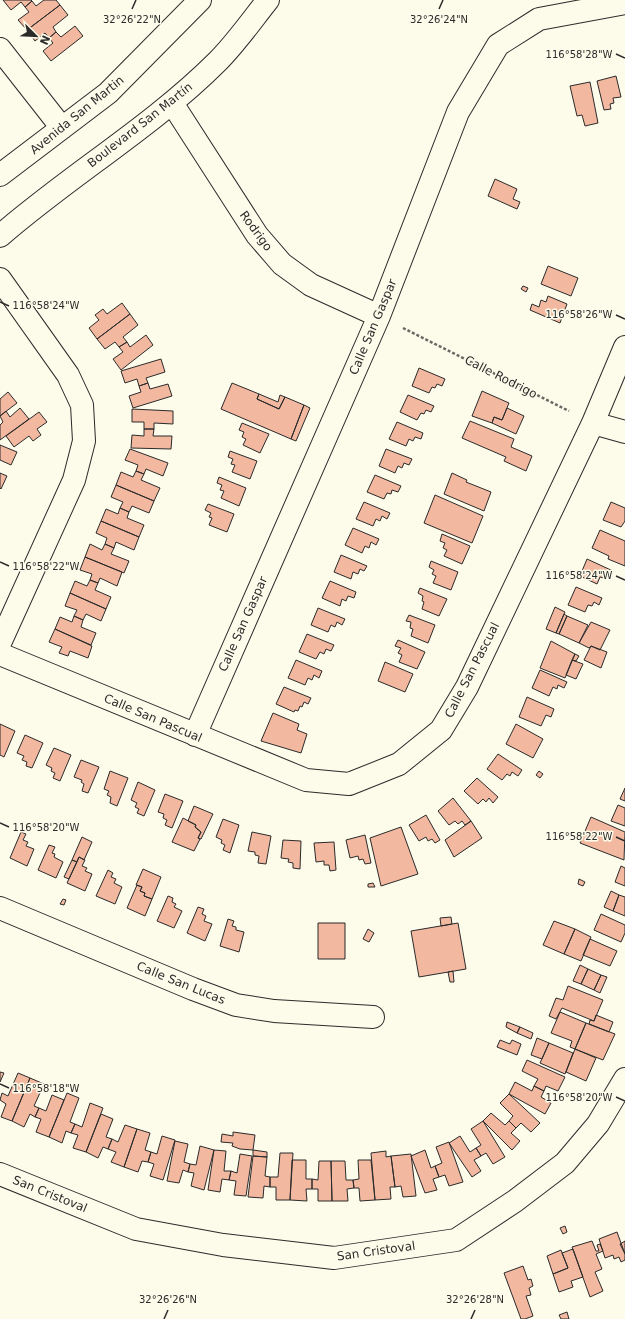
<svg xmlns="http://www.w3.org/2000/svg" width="625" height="1319" font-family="'DejaVu Sans',sans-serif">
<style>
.building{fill:#f2b8a0;stroke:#2b2b2b}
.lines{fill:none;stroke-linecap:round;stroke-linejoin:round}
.minor-casing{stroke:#2b2b2b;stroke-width:24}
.path{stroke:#6a6964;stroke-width:2.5;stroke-dasharray:3 2;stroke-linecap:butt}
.minor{stroke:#fdfbea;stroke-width:22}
.ticks{fill:none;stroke:#2b2b2b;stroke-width:1.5}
.labels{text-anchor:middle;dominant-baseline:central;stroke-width:3;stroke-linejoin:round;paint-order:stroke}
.street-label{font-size:12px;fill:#2b2b2b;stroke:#fdfbea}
.ticks-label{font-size:10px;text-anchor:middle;fill:#2b2b2b;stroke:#fdfbea;stroke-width:3;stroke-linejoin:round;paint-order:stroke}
</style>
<rect width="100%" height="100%" fill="#fdfbea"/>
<!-- building -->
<path class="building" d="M3 0H31L32 1 25 7 21 2 11 10Z
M44 0H56L60 5 27 30 18 20 29 12 25 7 32 1 36 6Z
M60 5 68 15 53 27 56 32 49 38 45 33 35 41 27 30Z
M75 26 83 36 51 61 43 51 53 43 49 38 56 32 61 37Z
M616 76 621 97 613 98 614 103 610 104 611 109 604 110 597 81Z
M590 82 598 123 585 126 582 115 577 116 570 86Z
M495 179 517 189 513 199 520 202 517 209 488 196Z
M548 266 578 278 571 296 541 284Z
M523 286 528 288 526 292 521 289Z
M548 296 567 304 560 323 530 310 532 304 539 307 541 300 546 302Z
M122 303 130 314 97 339 89 328 99 320 95 315 103 309 107 314Z
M130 314 138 325 123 337 127 342 119 347 115 342 105 349 97 339Z
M146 335 153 345 121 370 113 359 123 352 119 347 127 342 130 347Z
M161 359 165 372 146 378 148 383 139 386 137 379 125 383 121 371Z
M419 368 445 379 442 386 437 384 435 388 432 387 429 393 412 386Z
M148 383 150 389 168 384 172 396 133 408 129 396 141 392 139 386Z
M232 383 259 394 257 399 279 409 285 397 304 405 291 439 221 409Z
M482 391 509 403 502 420 494 417 492 423 472 416Z
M8 392 17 403 0 416V399Z
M259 394 278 402 280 395 285 397 279 409 257 399Z
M408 395 434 406 431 412 426 410 424 414 421 413 417 420 400 412Z
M304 405 310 408 296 441 291 439Z
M20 408 29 419 0 440V425L3 422 0 416 6 411 10 417Z
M507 408 524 416 516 434 492 423 494 417 502 420Z
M132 409 173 411V424L154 423V429H144V422H132Z
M39 412 47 422 37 429 41 435 33 441 29 436 14 447 6 436Z
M470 421 514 439 511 447 532 456 526 471 504 461 506 457 462 438Z
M397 422 423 433 421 439 415 437 413 441 409 439 406 446 389 439Z
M242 423 269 434 260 453 243 445 246 439 242 437 244 432 239 430Z
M144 429H154L153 436H172L171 449 131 448 132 435 144 436Z
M0 445 17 452 11 465 0 460Z
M130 449 168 463 163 476 146 469 144 474 136 471 138 465 125 460Z
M386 449 412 459 409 465 404 463 402 468 398 466 395 473 379 466Z
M230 451 257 461 250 479 232 472 235 465 231 464 233 459 228 457Z
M136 471 144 474 141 480 160 488 154 501 116 485 121 472 133 477Z
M0 473 7 476 1 489 0 488Z
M452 473 467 480 466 482 491 492 484 511 444 494Z
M375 475 401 486 398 492 392 490 391 494 387 493 384 499 367 492Z
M219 477 246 488 239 506 221 498 224 491 220 490 222 485 217 483Z
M116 485 154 501 149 513 132 506 129 512 120 508 123 502 111 497Z
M435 495 483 516 472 543 424 523Z
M364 502 390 513 387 519 382 516 380 521 376 519 373 526 356 519Z
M611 502 625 508V521L621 527 603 520Z
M208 504 234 514 227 532 209 525 212 518 209 517 211 513 205 510Z
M120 508 129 512 127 518 144 525 139 537 101 521 106 509 118 514Z
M101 521 139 537 134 550 116 542 114 548 105 544 107 538 96 533Z
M353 528 379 539 376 545 371 542 369 548 365 546 362 553 345 545Z
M600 530 625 541V566L608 559 609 556 592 548Z
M442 534 470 546 462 564 444 556 447 550 443 548 445 543 440 541Z
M90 544 102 550 105 544 114 548 111 554 129 561 124 573 85 557Z
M341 555 367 566 364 571 360 569 358 574 353 572 351 579 334 572Z
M85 557 122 572 117 586 100 578 98 583 90 580 92 574 80 570Z
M587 559 613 571 611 576 606 574 604 578 600 577 597 584 580 576Z
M431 561 458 572 451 590 433 583 436 576 432 574 434 570 429 567Z
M90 580 98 583 95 590 111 597 106 609 70 593 75 581 87 586Z
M330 581 356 592 354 598 348 596 346 601 342 599 340 606 322 598Z
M576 587 602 598 599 605 594 602 592 606 588 605 585 612 568 605Z
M420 588 447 599 439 616 422 609 424 602 422 601 423 596 418 593Z
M70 593 106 609 101 621 86 614 83 620 74 616 77 610 65 606Z
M555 607 565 612 556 633 546 629Z
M318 608 345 619 342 625 337 622 335 627 331 625 328 632 311 625Z
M564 614 567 616 559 634 556 633Z
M409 615 435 625 428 643 411 636 413 629 410 628 411 622 406 621Z
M74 616 83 620 81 627 96 633 91 645 55 629 60 617 72 622Z
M567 616 588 625 579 643 559 634Z
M591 622 610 630 600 650 591 646 589 648 579 643Z
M55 629 92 646 88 658 70 651 68 656 59 653 62 647 49 642Z
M307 634 334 645 331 651 326 649 324 654 320 652 316 659 299 652Z
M398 640 425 652 417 669 399 662 402 655 398 653 401 648 395 646Z
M551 641 575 654 565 678 540 668Z
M591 646 607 652 601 668 584 660Z
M575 654 579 656 576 661 572 660Z
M296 660 322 671 319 678 314 675 312 680 308 678 305 685 288 678Z
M572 660 583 664 576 679 566 675Z
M385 662 413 674 405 692 378 681Z
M540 670 567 682 564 688 558 685 557 689 553 687 549 696 532 688Z
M284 687 311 698 308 704 304 702 302 707 300 706 298 711 295 710 294 712 276 704Z
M527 697 554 709 551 717 546 715 541 726 519 717Z
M273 713 299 724 297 730 307 734 301 753 261 741Z
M0 724 15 731 4 757 0 755Z
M516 724 543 739 533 758 506 744Z
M25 735 43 743 32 768 26 766 27 762 22 760 24 756 17 753Z
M54 748 71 755 60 781 53 778 55 773 51 771 52 768 46 765Z
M498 754 522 770 518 776 512 772 510 776 507 774 502 780 487 769Z
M81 760 99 767 88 793 82 791 84 784 81 782 82 780 74 777Z
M110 771 128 778 117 806 110 803 111 797 107 795 109 791 104 789Z
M539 771 543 774 540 778 536 775Z
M477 778 498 797 493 803 489 798 486 802 483 799 478 804 464 791Z
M138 782 155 790 144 816 137 813 139 809 135 807 137 803 131 800Z
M625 788V801L620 799Z
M165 794 183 801 172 828 165 825 167 820 163 818 164 814 158 812Z
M453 798 471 821 465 825 462 821 458 824 455 821 449 825 438 811Z
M618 805 625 808V826L611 821Z
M194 806 213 814 201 839 198 838 201 832 195 827 196 825 188 821Z
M426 815 440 840 435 843 432 839 428 841 426 837 419 841 409 825Z
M591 817 625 832 624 860 580 843Z
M183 818 196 825 195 827 201 832 198 838 200 839 194 851 172 842Z
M223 819 239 825 230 853 223 850 225 845 221 843 222 840 216 837Z
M471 821 482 838 454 857 445 840Z
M401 827 418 874 381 886 370 838Z
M21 832 26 834 23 840 28 842 26 846 34 849 27 866 10 858Z
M252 832 271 836 266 864 258 863 259 856 255 855V852L248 851Z
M365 835 371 863 365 864 363 859 359 860 358 856 350 858 346 840Z
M82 837 92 842 84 860 79 857 77 862 72 860Z
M283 840 301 841 300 869 293 868V863L288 862 289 859 281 858Z
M334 842 336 870 330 871 329 865H324V861L316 862 314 843Z
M49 845 55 847 52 853 55 854 54 857 63 862 56 878 38 870Z
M79 857 85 860 82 866 87 868 85 871 92 874 85 891 67 883Z
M72 860 77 862 69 879 64 877Z
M621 866 625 868V886L615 882Z
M143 869 161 877 152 899 144 896 145 893 140 891 142 887 136 885Z
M108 870 113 873 111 877 116 879 114 883 122 887 115 904 96 896Z
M579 879 585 882 583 886 578 884Z
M373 883 375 887H368V884Z
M137 885 142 887 140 891 145 893 144 896 152 899 145 916 127 908Z
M611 891 619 895 613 911 604 907Z
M619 895 625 897V916L613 911Z
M168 896 173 898 172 902 176 904 174 907 182 911 174 928 157 921Z
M63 899 66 900 64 905 60 904Z
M198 907 204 909 202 914 206 916 204 921 212 924 205 941 187 933Z
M601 914 625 925V933L621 942 594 930Z
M451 917 452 924 441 926 440 918Z
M228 919 234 921 232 926 236 927V930L244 932 239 952 220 946Z
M554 921 575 929 564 954 543 945Z
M318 923H345V959H318Z
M458 923 466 969 419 977 411 931Z
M368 929 374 933 369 942 363 939Z
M575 929 591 937 581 961 564 954Z
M590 939 617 951 610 966 583 955Z
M580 965 588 969 581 984 573 981Z
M588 969 601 975 594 990 581 984Z
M453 971 454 982H450L448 972Z
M601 975 607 977 600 993 594 990Z
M568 986 603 1000 594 1021 562 1008 556 1019 549 1016 556 998 563 1000Z
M560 1012 586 1023 575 1049 570 1047 572 1041 551 1033Z
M596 1015 613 1022 609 1032 589 1024 590 1020 594 1021Z
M507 1022 520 1027 517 1033 506 1027Z
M586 1023 615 1034 603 1060 575 1049Z
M520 1027 533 1033 531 1039 517 1033Z
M537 1038 549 1043 542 1059 531 1055Z
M500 1040 510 1044 512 1040 521 1044 517 1055 497 1047Z
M549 1043 573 1053 565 1074 540 1063Z
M575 1049 596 1058 586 1081 566 1072Z
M527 1060 565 1077 558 1091 546 1086 544 1091 534 1086 538 1079 522 1071Z
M0 1072 4 1073 0 1082Z
M18 1073 30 1078 12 1121 1 1117 6 1104 0 1100 2 1093 8 1096Z
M30 1078 44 1084 34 1106 39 1108 35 1117 30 1114 24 1127 12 1121Z
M515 1082 532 1091 534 1086 544 1091 541 1097 551 1103 545 1114 509 1094Z
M67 1093 79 1098 70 1122 75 1124 71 1133 66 1131 62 1143 49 1137Z
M509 1094 540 1123 531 1132 521 1123 516 1128 509 1121 513 1116 500 1103Z
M52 1095 64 1100 49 1137 36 1132 41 1119 35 1117 39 1108 46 1111Z
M90 1103 103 1108 86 1152 73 1148 78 1135 71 1133 75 1124 82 1127Z
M491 1113 505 1125 509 1121 516 1128 511 1133 520 1141 512 1150 483 1121Z
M101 1114 113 1119 106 1137 112 1139 108 1149 103 1147 98 1158 86 1152Z
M483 1121 505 1157 493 1164 486 1153 481 1156 476 1148 481 1145 471 1129Z
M125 1125 137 1129 124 1167 111 1162 116 1152 108 1149 112 1139 118 1142Z
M137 1129 150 1133 145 1150 151 1152 148 1162 142 1161 138 1172 124 1167Z
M233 1132 255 1135 253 1150 240 1149 232 1146 233 1143 221 1142 222 1134 233 1136Z
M162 1136 175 1140 163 1180 150 1176 154 1164 148 1162 151 1152 157 1154Z
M460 1136 470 1152 476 1148 481 1156 474 1160 481 1171 472 1177 449 1143Z
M175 1141 188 1144 184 1162 190 1164 188 1172 183 1170 179 1183 167 1181Z
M449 1142 463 1182 449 1186 445 1175 439 1177 435 1166 442 1163 436 1147Z
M200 1146 214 1150 204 1190 191 1186 194 1173 188 1172 190 1164 196 1165Z
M214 1150 226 1151 224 1171H231L229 1180 222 1179 220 1192 208 1190Z
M253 1150 267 1152V1157L253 1156Z
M425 1150 431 1168 435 1166 439 1177 433 1179 437 1190 425 1193 411 1156Z
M386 1151V1157L391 1156 395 1187H390L391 1199 375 1200 371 1153Z
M280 1153H293L290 1200H276V1187H270V1177H278Z
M240 1154 252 1156 246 1196 234 1195 236 1181 229 1180 231 1171 237 1173Z
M411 1154 416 1196 403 1197 401 1186 395 1187 391 1156Z
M253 1156 267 1157 265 1176 270 1177V1187L264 1186 263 1198 248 1197Z
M292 1160H306V1179H312V1189H306L307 1201 290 1200Z
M358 1160H371L375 1200 360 1201 359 1188H354L353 1180 359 1179Z
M319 1161H331L332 1201H318V1189H312V1179L318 1180Z
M331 1161H345L346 1180H353L354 1188 347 1189 348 1201H332Z
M565 1226 567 1232 563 1234 560 1228Z
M617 1232 625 1254V1260L621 1262 619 1257 614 1259 613 1255 605 1258 599 1239Z
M592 1241 596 1251H599L597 1245 600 1244 603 1251 596 1254 602 1269 595 1272 603 1291 590 1297 572 1247Z
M625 1241V1254L620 1244Z
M573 1249 583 1277 571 1281 573 1287 559 1292 553 1274 568 1268 562 1253Z
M561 1250 568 1268 553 1274 547 1256Z
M523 1266 528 1280 531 1279 533 1286 529 1288 531 1295 526 1296 533 1316 525 1319H521L504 1273Z
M567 1312 569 1319H561L559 1315Z"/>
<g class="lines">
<defs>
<path id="minor" d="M0 49 62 128
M172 103 257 235 282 264 311 285 379 316
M0 175 108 93 200 0
M0 236C70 175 152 127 218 61 236 43 252 20 268 0
M0 279 68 375 82 405 84 441 74 480 0 643
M593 423 625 432
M0 654 306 780 349 784 399 764 441 730 467 687 593 423 625 347
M195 735 379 316 458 112 498 45 539 19 625 3
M0 908 193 989 236 1005 274 1011 373 1017
M0 1174 136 1229 223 1245 334 1258 456 1240 515 1201 565 1163 598 1124 625 1079"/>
</defs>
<!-- minor casing -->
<use href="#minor" class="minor-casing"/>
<!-- path -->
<path class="path" d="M403 328 569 411"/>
<!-- minor -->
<use href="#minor" class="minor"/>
</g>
<!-- ticks -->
<path class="ticks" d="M132 9 136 0M439 9 443 0M616 54 625 58M0 302 9 306M616 315 625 319M0 562 9 566M616 576 625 580M0 823 9 827M616 837 625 841M0 1084 9 1088M616 1097 625 1101M164 1319 168 1310M471 1319 475 1310"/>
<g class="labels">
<!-- street labels -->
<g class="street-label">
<text transform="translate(77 115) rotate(-39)">Avenida San Martin</text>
<text transform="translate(140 125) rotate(-38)">Boulevard San Martín</text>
<text transform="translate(256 231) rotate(54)">Rodrigo</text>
<text transform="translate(373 327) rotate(-67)">Calle San Gaspar</text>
<text transform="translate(501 377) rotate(27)">Calle Rodrigo</text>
<text transform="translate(243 624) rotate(-66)">Calle San Gaspar</text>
<text transform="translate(472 670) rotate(-63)">Calle San Pascual</text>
<text transform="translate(153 718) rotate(23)">Calle San Pascual</text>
<text transform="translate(181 983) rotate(22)">Calle San Lucas</text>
<text transform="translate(50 1194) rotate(22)">San Cristoval</text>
<text transform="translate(376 1251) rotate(-8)">San Cristoval</text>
</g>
</g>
<g class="ticks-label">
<text x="132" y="23">32°26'22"N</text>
<text x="439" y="23">32°26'24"N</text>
<text x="579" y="58">116°58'28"W</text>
<text x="46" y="309">116°58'24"W</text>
<text x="579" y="318">116°58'26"W</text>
<text x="46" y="570">116°58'22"W</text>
<text x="579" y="579">116°58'24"W</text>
<text x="46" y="831">116°58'20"W</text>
<text x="579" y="840">116°58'22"W</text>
<text x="46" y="1092">116°58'18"W</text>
<text x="579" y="1101">116°58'20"W</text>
<text x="168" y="1303">32°26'26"N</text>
<text x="475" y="1303">32°26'28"N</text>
</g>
<!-- north arrow -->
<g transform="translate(36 36) rotate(114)" stroke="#fdfbea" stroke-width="3" paint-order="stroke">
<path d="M0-3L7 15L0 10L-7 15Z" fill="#2b2b2b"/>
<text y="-6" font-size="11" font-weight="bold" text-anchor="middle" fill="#2b2b2b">N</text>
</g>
</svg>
